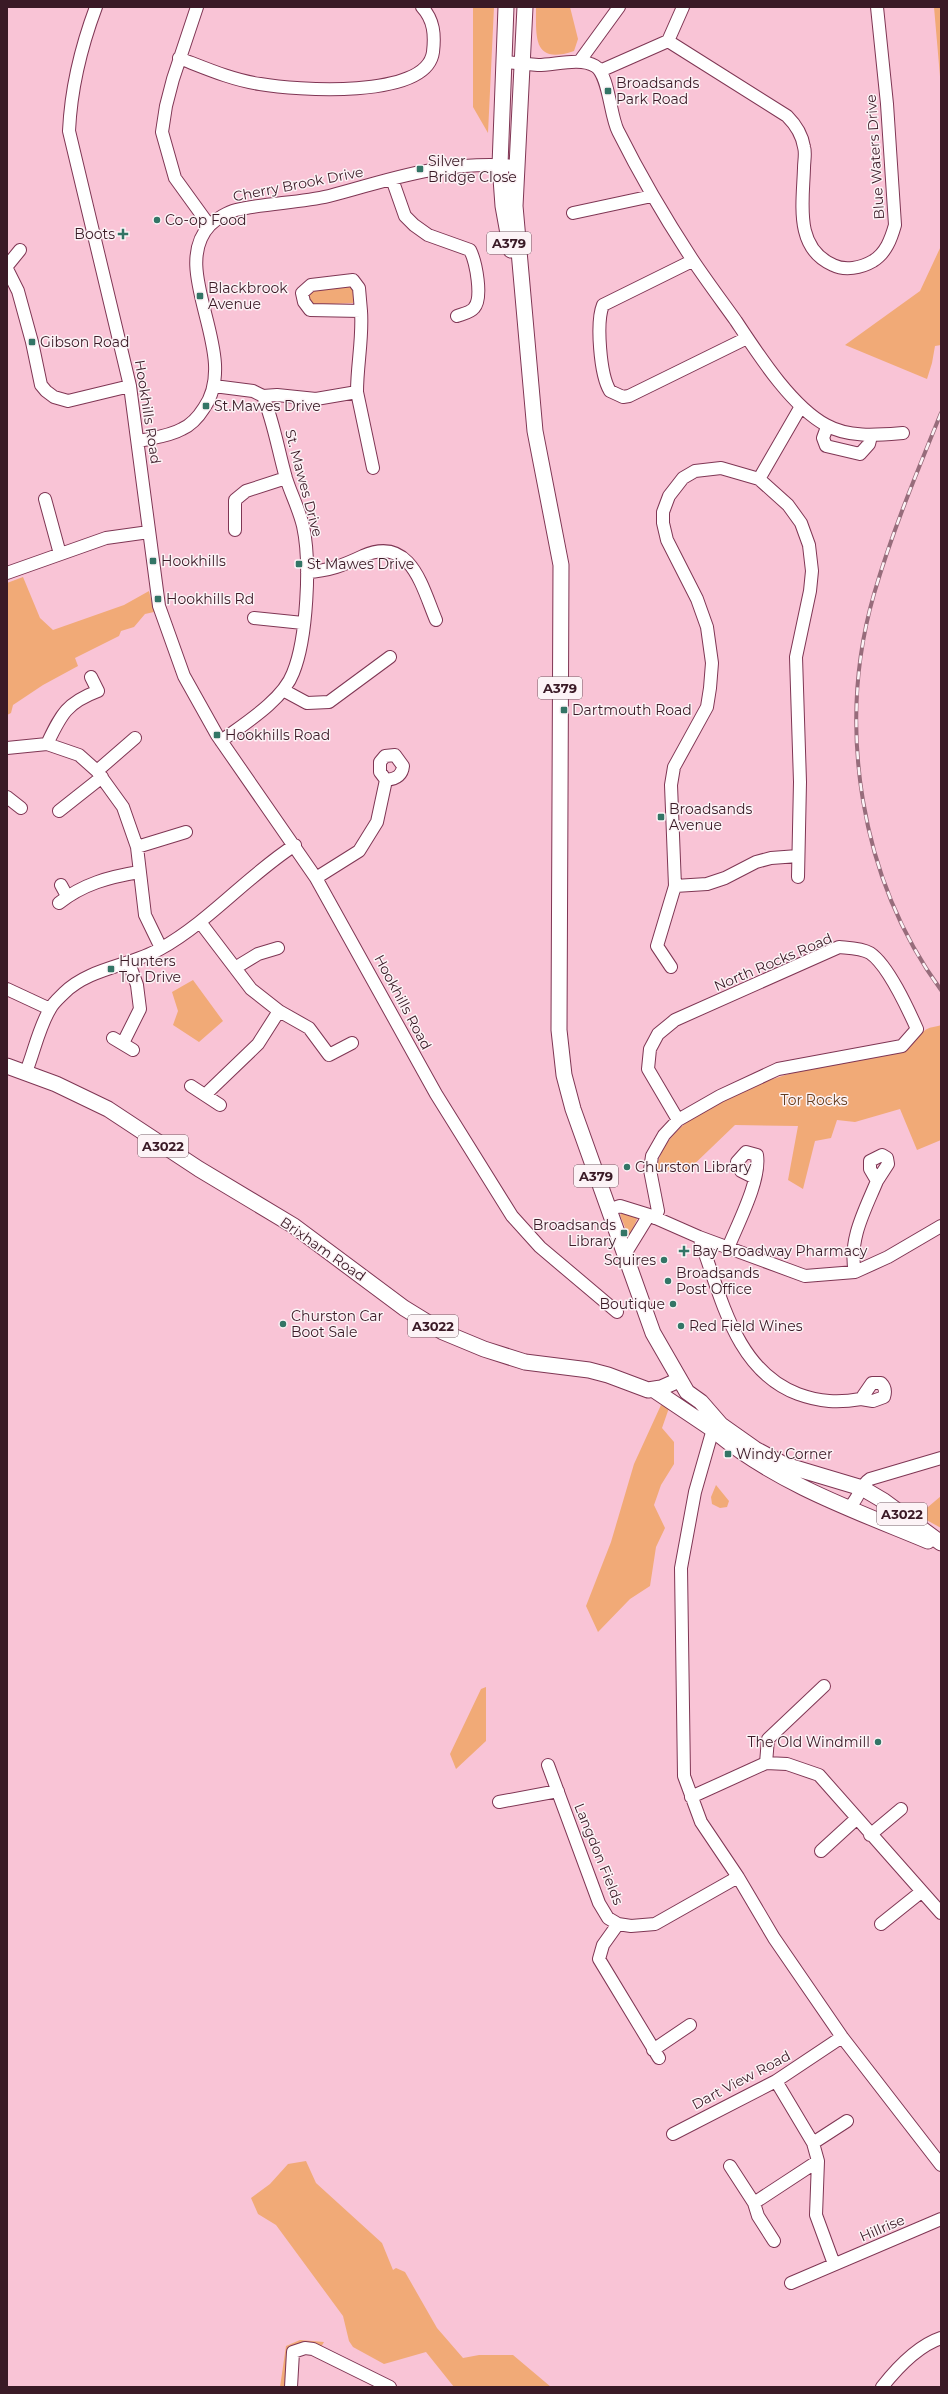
<svg xmlns="http://www.w3.org/2000/svg" width="948" height="2394" font-family="Montserrat,sans-serif">
<style>
.green{fill:#f1aa77}
.lines{fill:none;stroke-linecap:round;stroke-linejoin:round}
.minor-casing{stroke:#7f3654;stroke-width:14}
.major-casing{stroke:#7f3654;stroke-width:17}
.minor{stroke:#fff;stroke-width:12}
.major{stroke:#fff;stroke-width:15}
.rail-casing{stroke:#976c7b;stroke-width:4}
.rail{stroke:#fcf3f6;stroke-width:2.5;stroke-dasharray:8;stroke-linecap:butt}
.poi-dot{fill:#337566;stroke:#fcf3f6;stroke-width:1.5}
.labels{text-anchor:middle;dominant-baseline:central;stroke-width:3;stroke-linejoin:round;paint-order:stroke}
.shield{fill:#fcf3f6;stroke:#745b64;stroke-width:1}
.shield-label{font-size:13px;font-weight:bold;fill:#3a1a26}
.poi-label{font-size:14px;fill:#3a1a26;stroke:#fcf3f6;text-anchor:start}
.street-label{font-size:14px;fill:#3a1a26;stroke:#fcf3f6}
.park-label{font-size:14px;fill:#663e1f;stroke:#fcf3f6}
</style>
<rect width="100%" height="100%" fill="#f9c4d6"/>
<!-- green -->
<path class="green" d="M473 7H494L488 133 473 107Z
M536 7H570L578 39 574 51C533 65 536 38 536 7Z
M934 7H941V88Z
M941 246V345L935 346 932 363 927 379 845 345 920 291Z
M350 285 354 288 356 298 353 303 311 305 308 294 313 290Z
M23 577 40 618 53 630 124 605 149 591 154 612 145 614 134 627 121 631 119 636 75 658 78 666 43 685 13 705 11 713 7 715V583Z
M193 980 223 1021 199 1042 173 1025 178 1011 172 992Z
M941 1025V1140L917 1150 900 1109 855 1122 837 1120 831 1138 815 1141 803 1189 788 1180 798 1126 735 1125 685 1173 657 1170C662 1113 766 1078 813 1068 843 1061 874 1059 903 1052 912 1049 916 1036 924 1031 928 1027 936 1027 941 1025Z
M624 1211 638 1217 629 1237 620 1215Z
M661 1405 669 1408 662 1428 674 1442V1464L661 1485 654 1505 665 1528 656 1547 650 1586 630 1599 598 1632 586 1606 611 1542 634 1464Z
M716 1485 729 1501 727 1507 720 1508 712 1504 711 1497Z
M941 1496V1528L914 1513 928 1507Z
M486 1687V1741L456 1769 450 1754 481 1689Z
M306 2161 316 2183 382 2243 393 2270 396 2268 405 2272 437 2328 463 2358 479 2355H513L551 2387H454L426 2352 384 2364 353 2347 349 2341 343 2316 276 2225 258 2214 251 2198 270 2184 288 2164Z
M300 2340 324 2342 317 2354H300L296 2359V2387H280L286 2346Z"/>
<g class="lines">
<defs>
<path id="minor" d="M96 7C81 47 71 88 69 131L130 386 159 606 184 676 217 735 316 878 436 1094 512 1216 540 1247 617 1312
M197 7 173 79 166 106 162 132 175 178 209 225
M668 41 787 116C796 125 802 134 804 147 806 153 804 161 804 168 803 203 794 248 833 265 845 271 861 268 873 261 886 253 891 239 895 225L887 104 877 7
M179 58C205 68 232 80 260 84 294 90 427 100 433 52 435 35 434 20 422 7
M505 62C516 63 527 64 538 65 555 65 580 57 595 66 609 74 610 116 618 131 640 175 665 218 692 259 706 280 721 300 736 321 758 354 791 406 826 425 849 438 878 435 903 433
M579 62 619 7
M600 71 668 41 683 7
M392 179 405 216 414 225 428 235 470 250C476 262 483 298 474 308 470 313 462 314 457 316
M573 213 652 196
M692 261 603 305C596 322 600 375 610 391L623 397 629 396 747 338
M7 266 20 250
M7 269 18 291 32 342 41 385 46 391 54 397 68 401 130 386
M214 386 253 391 263 396C274 423 278 450 286 478 291 494 299 509 303 526 311 562 307 639 293 673 283 700 244 724 221 741
M357 392 373 468
M263 396 277 395 316 399 357 392C357 365 363 338 361 311L310 310 304 302 302 293 311 285 353 280 359 288 361 311
M827 427 823 438 826 446 860 454 869 444 871 436
M139 441C152 438 170 436 182 429 191 425 199 416 204 408 242 354 167 270 210 225 216 219 228 212 236 210 266 203 299 203 329 196 365 187 401 174 438 169 464 165 489 164 516 166
M759 479 800 408
M45 499 60 554
M235 530V500L246 491 286 478
M307 572C329 571 344 565 363 556 411 535 422 587 436 620
M7 573 106 538 149 532
M254 618 303 623
M91 677 98 691C66 703 61 715 47 744L79 755 97 771 123 807 137 847 145 915 161 948
M283 690 307 703 329 702 390 657
M7 748 47 744
M97 771 135 738
M7 797 21 808
M59 811 102 777
M137 847 186 832
M316 878 359 851 377 822 386 780 380 772V762L385 756 395 755 403 766C402 776 396 779 386 780
M61 885 67 896
M675 886 707 884 725 878 756 862 771 858 798 856
M59 903C83 884 109 877 139 872
M200 922 251 989 279 1011 309 1028 329 1055 352 1043
M671 967 657 946 675 886 671 785 674 767 707 707 710 688 712 663 707 627 697 599 667 540 663 523V512L669 496 683 478 695 471 721 468 759 479 788 505 801 523 809 545 812 571 810 591 796 657 800 782 798 877
M235 968 258 954 278 948
M7 989 50 1009
M113 1038 133 1050
M123 1043 140 1009 137 985 129 963
M26 1072C34 1052 39 1027 50 1009 53 1003 59 998 64 993 89 968 130 966 160 949 210 921 247 876 295 845
M191 1086 220 1105
M206 1094 258 1044 279 1011
M608 1210 620 1206 649 1215
M655 1218 658 1211 650 1170 652 1156 664 1135 678 1120 720 1096 778 1069 902 1046 917 1029C908 1009 888 965 870 953 861 948 849 948 839 947L675 1020 658 1034 650 1049 648 1069 678 1120
M699 1237C721 1294 734 1370 798 1394 820 1402 838 1403 861 1399L872 1383H881C885 1387 886 1391 884 1397L873 1401 861 1399
M728 1248C738 1223 761 1180 757 1155L746 1152 737 1162 741 1171 755 1178
M625 1254 649 1215 699 1237 805 1276 855 1272 888 1257 941 1226
M855 1272C848 1240 865 1210 877 1181L870 1169V1161L882 1155 887 1158 888 1164 877 1181
M721 1425 711 1436 695 1492 681 1568 684 1776 701 1822 738 1877 774 1938 842 2037 941 2165
M848 1508C859 1500 859 1486 870 1479L941 1458
M766 1763 768 1739 824 1686
M548 1765 599 1903 608 1918 618 1924 631 1926 655 1924 738 1877
M691 1797 766 1763 787 1764 819 1775 941 1913
M499 1802 558 1791
M870 1835 901 1809
M821 1851 856 1819
M618 1924 603 1945 599 1959 659 2058
M881 1924 921 1892
M653 2050 690 2025
M776 2081 813 2143 818 2161 816 2215 834 2264
M673 2134 776 2081 842 2037
M813 2143 847 2121
M730 2166 754 2203 758 2216 774 2241
M754 2203 818 2161
M791 2283 941 2219
M291 2387 293 2352 305 2348 313 2349 390 2387
M882 2387C897 2368 917 2346 941 2338"/>
<path id="major" d="M506 7 500 165 503 206 511 250
M525 7 515 206 535 431 561 565 559 1030 564 1075 573 1109 653 1333 687 1392 701 1402 721 1425 755 1449 785 1465 862 1488 884 1501 941 1543
M7 1066 56 1084 108 1109 199 1169 294 1226 404 1308 443 1332 484 1349 525 1362 589 1370 608 1375 648 1390 661 1388 679 1380
M654 1390 712 1429
M718 1434C779 1484 856 1511 928 1541"/>
</defs>
<!-- minor casing -->
<use href="#minor" class="minor-casing"/>
<!-- major casing -->
<use href="#major" class="major-casing"/>
<!-- minor -->
<use href="#minor" class="minor"/>
<!-- major -->
<use href="#major" class="major"/>
<defs>
<path id="rail" d="M941 413C917 472 892 532 874 594 836 726 860 879 941 990"/>
</defs>
<!-- rail casing -->
<use href="#rail" class="rail-casing"/>
<!-- rail -->
<use href="#rail" class="rail"/>
</g>
<!-- markers -->
<g class="poi-dot">
<rect x="604" y="87" width="8" height="8" rx="2"/>
<rect x="416" y="165" width="8" height="8" rx="2"/>
<circle cx="157" cy="220" r="4"/>
<path d="M121 228h4v4h4v4h-4v4h-4v-4h-4v-4h4z"/>
<rect x="196" y="292" width="8" height="8" rx="2"/>
<rect x="28" y="338" width="8" height="8" rx="2"/>
<rect x="202" y="402" width="8" height="8" rx="2"/>
<rect x="149" y="557" width="8" height="8" rx="2"/>
<rect x="295" y="560" width="8" height="8" rx="2"/>
<rect x="154" y="595" width="8" height="8" rx="2"/>
<rect x="560" y="706" width="8" height="8" rx="2"/>
<rect x="213" y="731" width="8" height="8" rx="2"/>
<rect x="657" y="813" width="8" height="8" rx="2"/>
<rect x="107" y="965" width="8" height="8" rx="2"/>
<circle cx="627" cy="1167" r="4"/>
<rect x="620" y="1229" width="8" height="8" rx="2"/>
<path d="M682 1245h4v4h4v4h-4v4h-4v-4h-4v-4h4z"/>
<circle cx="664" cy="1260" r="4"/>
<circle cx="668" cy="1281" r="4"/>
<circle cx="673" cy="1304" r="4"/>
<circle cx="283" cy="1324" r="4"/>
<circle cx="681" cy="1326" r="4"/>
<rect x="724" y="1450" width="8" height="8" rx="2"/>
<circle cx="878" cy="1742" r="4"/>
</g>
<g class="labels">
<!-- shield labels -->
<g class="shield">
<rect x="487" y="232" width="44" height="22" rx="3"/>
<rect x="538" y="677" width="44" height="22" rx="3"/>
<rect x="138" y="1135" width="50" height="22" rx="3"/>
<rect x="574" y="1165" width="44" height="22" rx="3"/>
<rect x="408" y="1315" width="50" height="22" rx="3"/>
<rect x="877" y="1503" width="50" height="22" rx="3"/>
</g>
<g class="shield-label">
<text x="509" y="243">A379</text>
<text x="560" y="688">A379</text>
<text x="163" y="1146">A3022</text>
<text x="596" y="1176">A379</text>
<text x="433" y="1326">A3022</text>
<text x="902" y="1514">A3022</text>
</g>
<!-- poi labels -->
<g class="poi-label">
<text x="616" y="83">Broadsands<tspan x="616" dy="16">Park Road</tspan></text>
<text x="428" y="161">Silver<tspan x="428" dy="16">Bridge Close</tspan></text>
<text x="165" y="220">Co-op Food</text>
<text x="115" y="234" text-anchor="end">Boots</text>
<text x="208" y="288">Blackbrook<tspan x="208" dy="16">Avenue</tspan></text>
<text x="40" y="342">Gibson Road</text>
<text x="214" y="406">St.Mawes Drive</text>
<text x="161" y="561">Hookhills</text>
<text x="307" y="564">St Mawes Drive</text>
<text x="166" y="599">Hookhills Rd</text>
<text x="572" y="710">Dartmouth Road</text>
<text x="225" y="735">Hookhills Road</text>
<text x="669" y="809">Broadsands<tspan x="669" dy="16">Avenue</tspan></text>
<text x="119" y="961">Hunters<tspan x="119" dy="16">Tor Drive</tspan></text>
<text x="635" y="1167">Churston Library</text>
<text x="616" y="1225" text-anchor="end">Broadsands<tspan x="616" dy="16">Library</tspan></text>
<text x="692" y="1251">Bay Broadway Pharmacy</text>
<text x="656" y="1260" text-anchor="end">Squires</text>
<text x="676" y="1273">Broadsands<tspan x="676" dy="16">Post Office</tspan></text>
<text x="665" y="1304" text-anchor="end">Boutique</text>
<text x="291" y="1316">Churston Car<tspan x="291" dy="16">Boot Sale</tspan></text>
<text x="689" y="1326">Red Field Wines</text>
<text x="736" y="1454">Windy Corner</text>
<text x="870" y="1742" text-anchor="end">The Old Windmill</text>
</g>
<!-- street labels -->
<g class="street-label">
<text transform="translate(875 157) rotate(-94)">Blue Waters Drive</text>
<text transform="translate(298 184) rotate(-11)">Cherry Brook Drive</text>
<text transform="translate(148 412) rotate(81)">Hookhills Road</text>
<text transform="translate(304 483) rotate(75)">St. Mawes Drive</text>
<text transform="translate(773 962) rotate(-23)">North Rocks Road</text>
<text transform="translate(403 1002) rotate(62)">Hookhills Road</text>
<text transform="translate(323 1249) rotate(35)">Brixham Road</text>
<text transform="translate(599 1854) rotate(68)">Langdon Fields</text>
<text transform="translate(741 2080) rotate(-28)">Dart View Road</text>
<text transform="translate(882 2228) rotate(-23)">Hillrise</text>
</g>
<!-- park labels -->
<g class="park-label">
<text x="814" y="1100">Tor Rocks</text>
</g>
</g>
<!-- border -->
<rect width="948" height="2394" fill="none" stroke="#3a1a26" stroke-width="16"/>
</svg>
